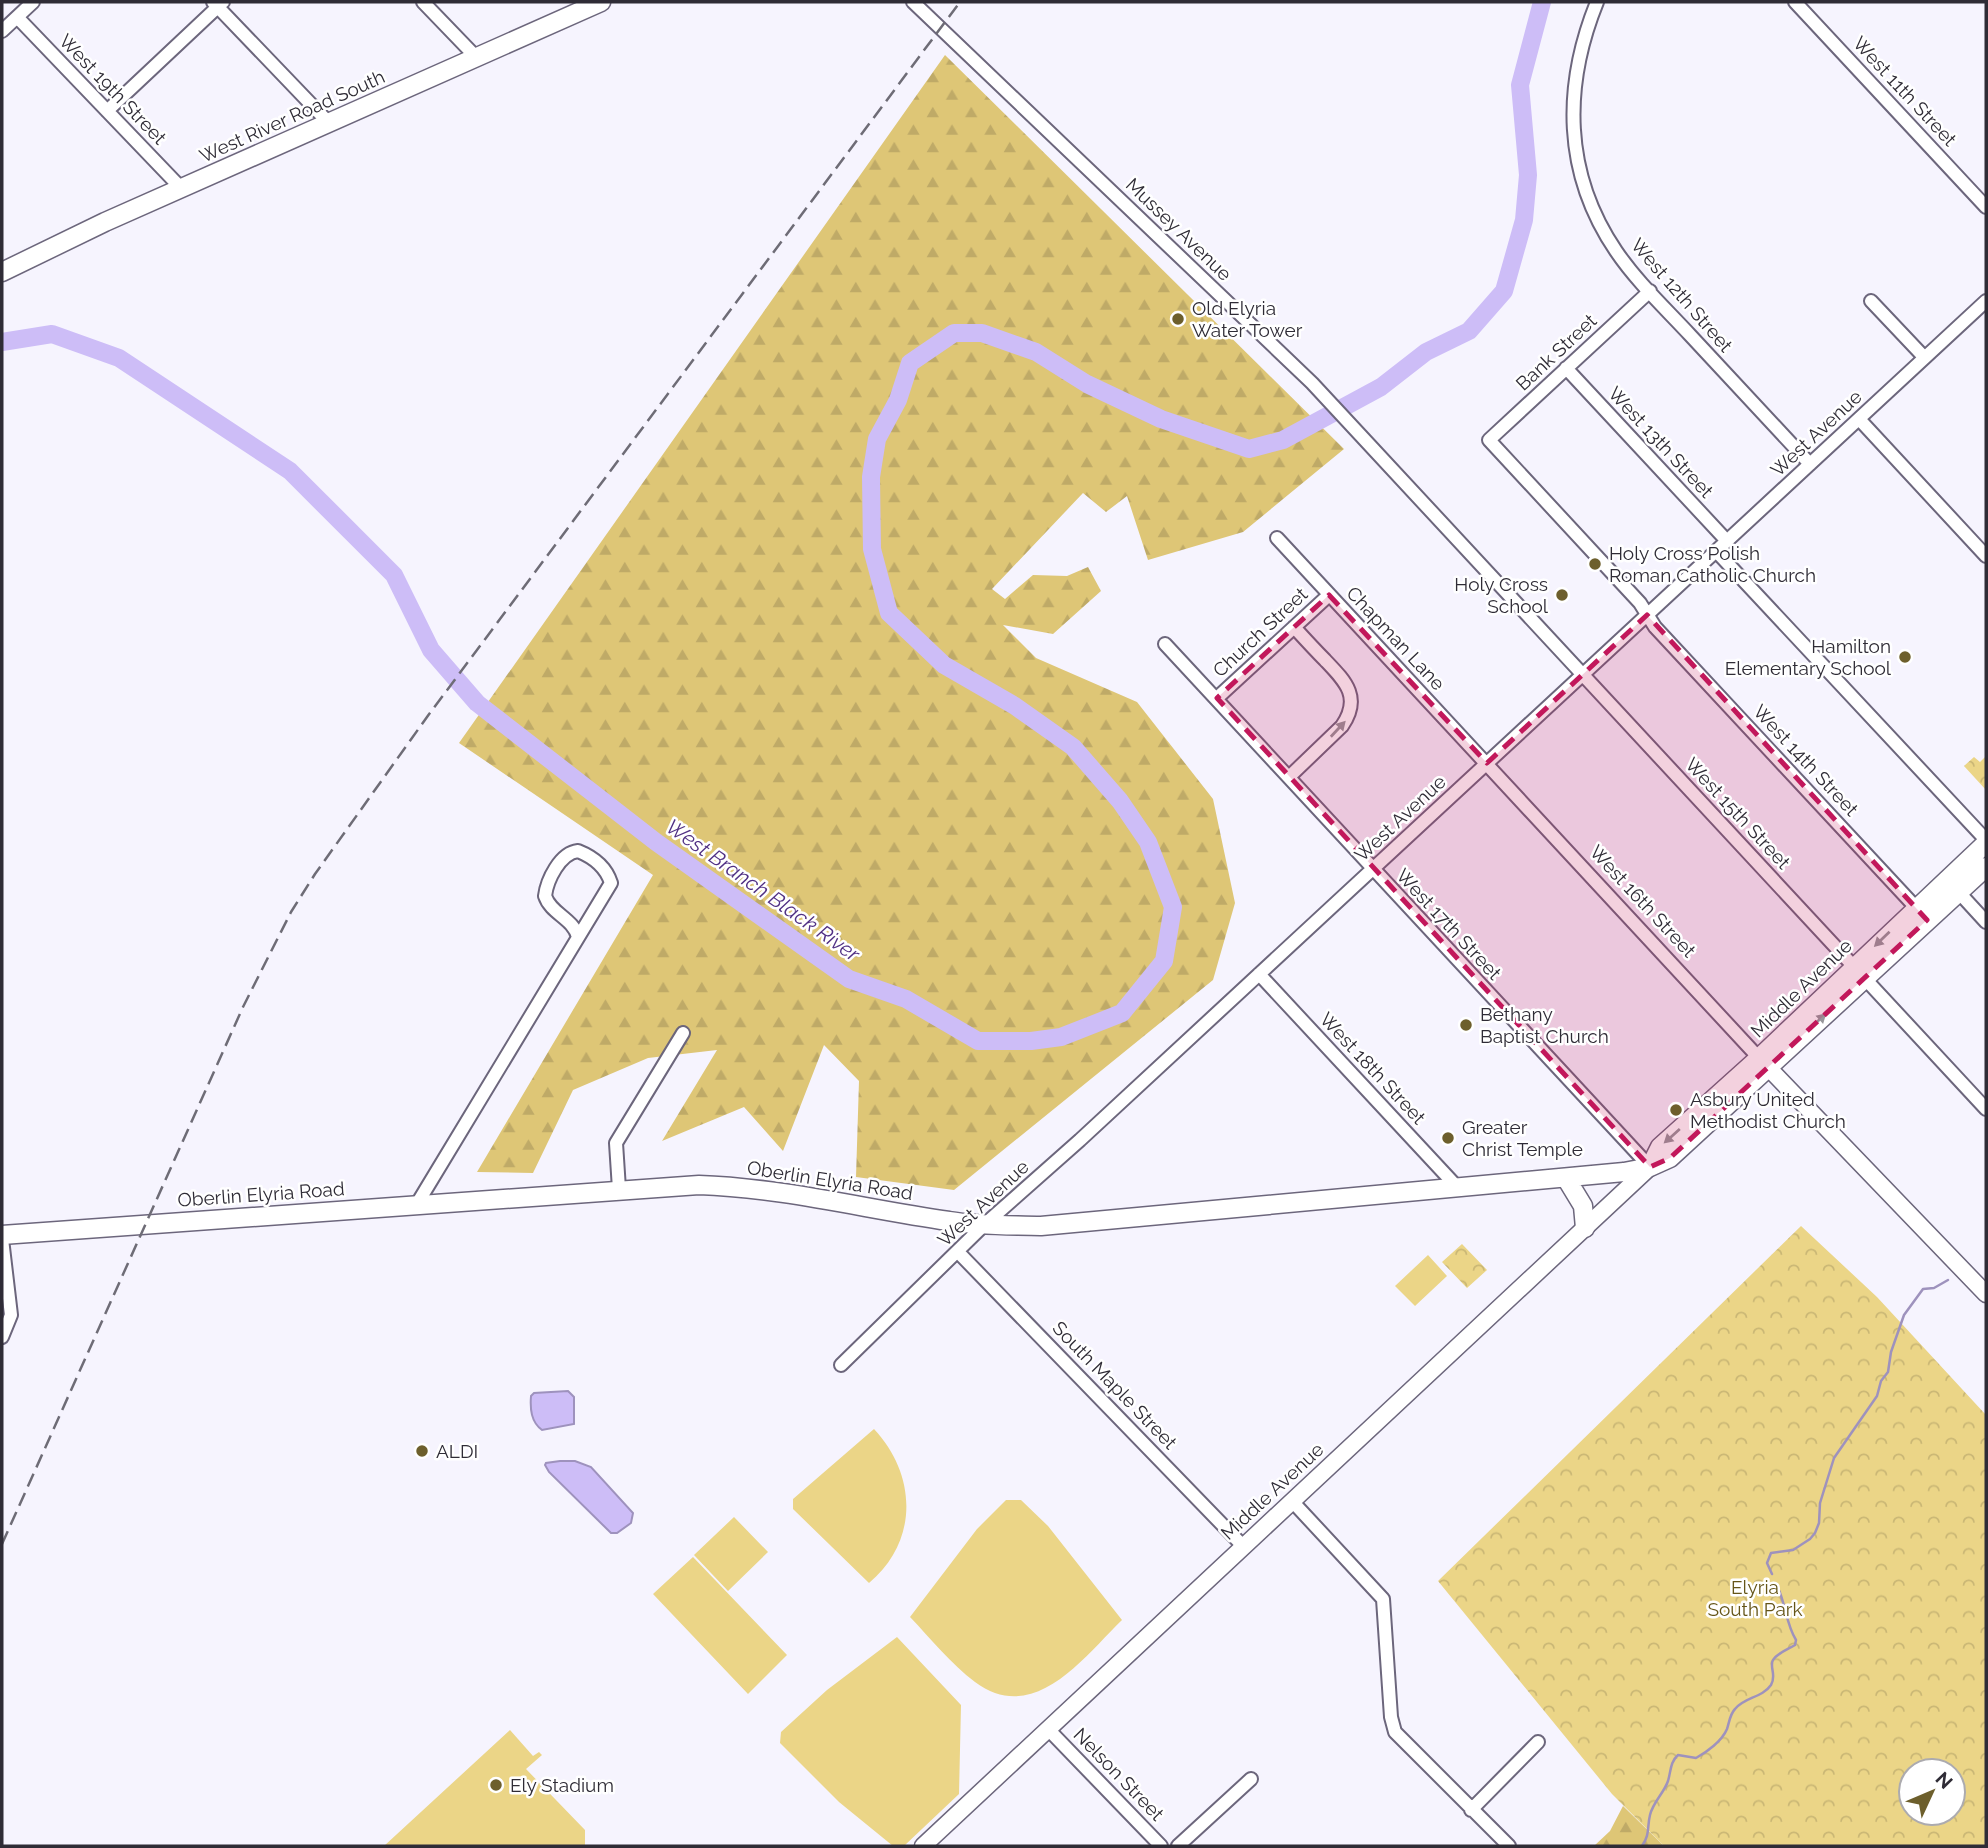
<svg xmlns="http://www.w3.org/2000/svg" width="1988" height="1848" font-family="Raleway,sans-serif">
<style>
.grass{fill:#ebd587}
.forest{fill:url(#forest-firs)}
.park{fill:url(#park-crowns);fill-rule:evenodd}
.water{fill:#cdbdf7;stroke:#9e92bd;stroke-width:2}
.lines{fill:none;stroke-linecap:round;stroke-linejoin:round}
.stream{stroke:#9e92bd;stroke-width:2.5}
.river{stroke:#cdbdf7;stroke-width:18}
.minor-casing{stroke:#6c667c;stroke-width:16}
.tertiary-casing{stroke:#6c667c;stroke-width:19}
.secondary-casing{stroke:#6c667c;stroke-width:21}
.minor{stroke:#fff;stroke-width:12}
.tertiary{stroke:#fff;stroke-width:16}
.secondary{stroke:#fff;stroke-width:18}
.rail{stroke:#6e6c76;stroke-width:2.5;stroke-dasharray:14 7;stroke-linecap:butt}
.oneway{fill:#97969a}
.marked{fill:#c2185b;fill-opacity:0.2;stroke:#c2185b;stroke-width:5;stroke-dasharray:14 9;stroke-linejoin:round}
.poi-dot{fill:#6d5f2c;stroke:#fff;stroke-width:2.5}
.labels{text-anchor:middle;dominant-baseline:central;stroke-width:5;stroke-linejoin:round;paint-order:stroke}
.street-label{font-size:19px;fill:#2f2c36;stroke:#fff}
.poi-label{font-size:19px;fill:#2f2c36;stroke:#fff;text-anchor:start}
.park-label{font-size:19px;fill:#655518;stroke:#fff}
.water-label{font-size:21px;font-style:italic;fill:#513184;stroke:#fff}
</style>
<defs>
<pattern id="forest-firs" width="22" height="20" patternUnits="userSpaceOnUse" patternTransform="scale(1.75)"><rect width="22" height="20" fill="#dec676"/><path d="M5 1l3.5 6h-7zM16 11l3.5 6h-7z" fill="#bfaa67"/></pattern>
<pattern id="park-crowns" width="20" height="18" patternUnits="userSpaceOnUse" patternTransform="scale(1.75)"><rect width="20" height="18" fill="#ebd587"/><path d="M2 6a3 3 0 1 1 6 0M12 15a3 3 0 1 1 6 0" fill="none" stroke="#cab775"/></pattern>
</defs>
<rect width="100%" height="100%" fill="#f6f4fe"/>
<!-- grass -->
<path class="grass" d="M1428 1255 1447 1276 1415 1306 1395 1286Z
M874 1429C917 1475 919 1541 869 1583L793 1509V1499Z
M1006 1500H1021L1048 1526 1122 1620C1083 1658 1034 1726 975 1682 951 1664 931 1639 910 1617L977 1529Z
M734 1517 768 1552 728 1591 694 1555Z
M693 1557 787 1655 748 1694 653 1594Z
M897 1637 961 1705 959 1794 904 1846H893L839 1802 780 1743 781 1732 827 1690Z
M510 1730 533 1756 539 1752 542 1755 526 1769 585 1830V1846H384Z"/>
<!-- forest -->
<path class="forest" d="M945 55 1344 449 1243 532 1148 560 1127 496 1106 512 1083 493 992 589 1005 599 1033 575 1067 576 1088 567 1101 591 1053 634 1003 625 1036 658 1137 702 1213 799 1235 903 1213 980 954 1190 856 1177 859 1081 824 1045 783 1151 744 1107 662 1141 717 1050 648 1058 573 1090 533 1173 477 1172 653 875 459 743Z
M1623 1806 1664 1846H1594L1610 1831Z"/>
<!-- park -->
<path class="park" d="M1986 756V790L1964 766 1974 757 1980 762Z
M1801 1226 1877 1297 1986 1415V1846H1664L1612 1794 1438 1581ZM1911 1771H1953V1813H1911Z
M1462 1244 1487 1270 1467 1288 1442 1262Z"/>
<!-- water -->
<path class="water" d="M568 1391 574 1397V1424L542 1430C531 1422 530 1409 531 1396L534 1393Z
M560 1461H575L591 1467 633 1513 631 1523 617 1533H611L549 1472 545 1465 546 1463Z"/>
<g class="lines">
<!-- stream -->
<path class="stream" d="M1772 1574 1767 1563 1771 1553 1793 1550 1810 1539 1815 1533 1819 1523 1820 1503 1834 1458 1877 1396 1881 1381 1888 1372 1891 1352 1904 1315 1923 1289 1934 1288 1948 1280
M1642 1846C1650 1835 1647 1827 1650 1815 1653 1802 1664 1793 1668 1781 1671 1771 1670 1762 1678 1755L1696 1758C1707 1752 1722 1741 1727 1729 1729 1723 1730 1714 1735 1709 1744 1697 1762 1698 1771 1685 1777 1675 1769 1667 1773 1660 1777 1653 1789 1649 1795 1645L1796 1640C1786 1624 1786 1605 1778 1588"/>
<!-- river -->
<path class="river" d="M2 342 52 334 119 358 290 471 394 575 431 650 477 703 656 842 849 979 906 999 978 1041H1031L1061 1037 1122 1013 1164 961 1173 907 1148 842 1120 801 1073 747 1015 706 944 665 889 613 872 549 871 477 877 439 898 400 910 363 954 333H982L1036 352 1087 384 1161 419 1249 449 1283 440 1381 387 1426 352 1469 331 1504 291 1524 220 1528 175 1520 85 1542 2"/>
<defs>
<path id="minor" d="M213 2 329 123
M423 2 476 57
M913 2 1312 383 1986 1109
M1597 2C1563 86 1563 173 1616 251 1637 282 1665 308 1690 335 1730 378 1770 421 1810 464
M1795 2 1986 207
M17 17 181 188
M2 31 33 2
M107 111 223 2
M1650 291 1489 440 1640 603 1655 627 1921 913
M1871 301 1924 357
M1566 368 1727 541
M1859 419 1986 556
M1277 538 1759 1058
M1716 551 1986 840
M1165 644 1650 1167
M1217 698 1329 595
M1289 777 1342 726C1362 697 1345 681 1325 660 1314 649 1304 638 1294 627
M1953 886 1986 922
M1259 974 1458 1188
M619 1189 616 1143 683 1033
M417 1204 611 883C606 867 593 857 578 851 560 853 547 880 545 896 551 914 573 918 578 937
M2 1239 11 1315 2 1337
M958 1252 1243 1546
M841 1365 984 1225 1080 1140 1986 301
M1292 1501 1383 1599 1391 1717 1395 1732 1509 1846
M1048 1729 1161 1846
M1471 1810 1538 1742
M1178 1846 1251 1779"/>
<path id="tertiary" d="M1760 1059 1986 1294
M923 1846 1650 1167"/>
<path id="secondary" d="M2 272 105 222 601 2
M1650 1167 1660 1147 1759 1058 1986 843
M1566 1178 1583 1206 1585 1228
M2 1235 699 1185C784 1188 865 1209 949 1221 979 1226 1010 1225 1041 1226L1624 1172 1650 1167 1670 1158 1986 867"/>
</defs>
<!-- minor casing -->
<use href="#minor" class="minor-casing"/>
<!-- tertiary casing -->
<use href="#tertiary" class="tertiary-casing"/>
<!-- secondary casing -->
<use href="#secondary" class="secondary-casing"/>
<!-- minor -->
<use href="#minor" class="minor"/>
<!-- tertiary -->
<use href="#tertiary" class="tertiary"/>
<!-- secondary -->
<use href="#secondary" class="secondary"/>
<!-- rail -->
<path class="rail" d="M2 1544 243 1007 291 912 315 874 427 717 960 2"/>
</g>
<!-- one-way arrows -->
<defs><path id="oneway-solid" d="M-6-.8H1V-3.2L6.5 0L1 3.2V.8H-6Z" transform="scale(1.75)"/></defs>
<g class="oneway">
<use href="#oneway-solid" transform="translate(1338 729) rotate(-47)"/>
<use href="#oneway-solid" transform="translate(1882 939) rotate(136)"/>
<use href="#oneway-solid" transform="translate(1818 1021) rotate(-43)"/>
<use href="#oneway-solid" transform="translate(1672 1136) rotate(138)"/>
</g>
<!-- marked area -->
<path class="marked" d="M1329 595 1487 763 1647 615 1927 920 1670 1158 1650 1167 1217 698Z"/>
<!-- markers -->
<g class="poi-dot">
<circle cx="1178" cy="319" r="7"/>
<circle cx="1595" cy="564" r="7"/>
<circle cx="1562" cy="595" r="7"/>
<circle cx="1905" cy="657" r="7"/>
<circle cx="1466" cy="1025" r="7"/>
<circle cx="1676" cy="1110" r="7"/>
<circle cx="1448" cy="1138" r="7"/>
<circle cx="422" cy="1451" r="7"/>
<circle cx="496" cy="1785" r="7"/>
</g>
<g class="labels">
<!-- street labels -->
<g class="street-label">
<text transform="translate(113 89) rotate(46)">West 19th Street</text>
<text transform="translate(1905 91) rotate(47)">West 11th Street</text>
<text transform="translate(292 116) rotate(-24)">West River Road South</text>
<text transform="translate(1179 229) rotate(44)">Mussey Avenue</text>
<text transform="translate(1682 295) rotate(49)">West 12th Street</text>
<text transform="translate(1556 352) rotate(-43)">Bank Street</text>
<text transform="translate(1816 433) rotate(-43)">West Avenue</text>
<text transform="translate(1661 442) rotate(47)">West 13th Street</text>
<text transform="translate(1260 632) rotate(-43)">Church Street</text>
<text transform="translate(1396 638) rotate(47)">Chapman Lane</text>
<text transform="translate(1806 760) rotate(47)">West 14th Street</text>
<text transform="translate(1738 813) rotate(47)">West 15th Street</text>
<text transform="translate(1400 818) rotate(-43)">West Avenue</text>
<text transform="translate(1643 901) rotate(47)">West 16th Street</text>
<text transform="translate(1449 924) rotate(47)">West 17th Street</text>
<text transform="translate(1801 988) rotate(-44)">Middle Avenue</text>
<text transform="translate(1373 1068) rotate(47)">West 18th Street</text>
<text transform="translate(830 1180) rotate(9)">Oberlin Elyria Road</text>
<text transform="translate(261 1194) rotate(-4)">Oberlin Elyria Road</text>
<text transform="translate(983 1203) rotate(-43)">West Avenue</text>
<text transform="translate(1115 1385) rotate(46)">South Maple Street</text>
<text transform="translate(1272 1491) rotate(-43)">Middle Avenue</text>
<text transform="translate(1119 1774) rotate(46)">Nelson Street</text>
</g>
<!-- poi labels -->
<g class="poi-label">
<text x="1192" y="308">Old Elyria<tspan x="1192" dy="22">Water Tower</tspan></text>
<text x="1609" y="553">Holy Cross Polish<tspan x="1609" dy="22">Roman Catholic Church</tspan></text>
<text x="1548" y="584" text-anchor="end">Holy Cross<tspan x="1548" dy="22">School</tspan></text>
<text x="1891" y="646" text-anchor="end">Hamilton<tspan x="1891" dy="22">Elementary School</tspan></text>
<text x="1480" y="1014">Bethany<tspan x="1480" dy="22">Baptist Church</tspan></text>
<text x="1690" y="1099">Asbury United<tspan x="1690" dy="22">Methodist Church</tspan></text>
<text x="1462" y="1127">Greater<tspan x="1462" dy="22">Christ Temple</tspan></text>
<text x="436" y="1451">ALDI</text>
<text x="510" y="1785">Ely Stadium</text>
</g>
<!-- park labels -->
<g class="park-label">
<text x="1755" y="1587">Elyria<tspan x="1755" dy="22">South Park</tspan></text>
</g>
<!-- water labels -->
<g class="water-label">
<text transform="translate(763 890) rotate(35)">West Branch Black River</text>
</g>
</g>
<!-- border -->
<rect width="1988" height="1848" fill="none" stroke="#2f2c36" stroke-width="7"/>
<!-- north arrow -->
<g transform="translate(1932 1792) rotate(46)"><circle r="33" fill="#ffffff" stroke="#acabaf" stroke-width="2"/>
<path d="M0-5L12 26L0 18L-12 26Z" fill="#6d5f2c"/>
<text y="-10" font-size="19" font-weight="bold" text-anchor="middle" fill="#2f2c36">N</text>
</g>
</svg>
